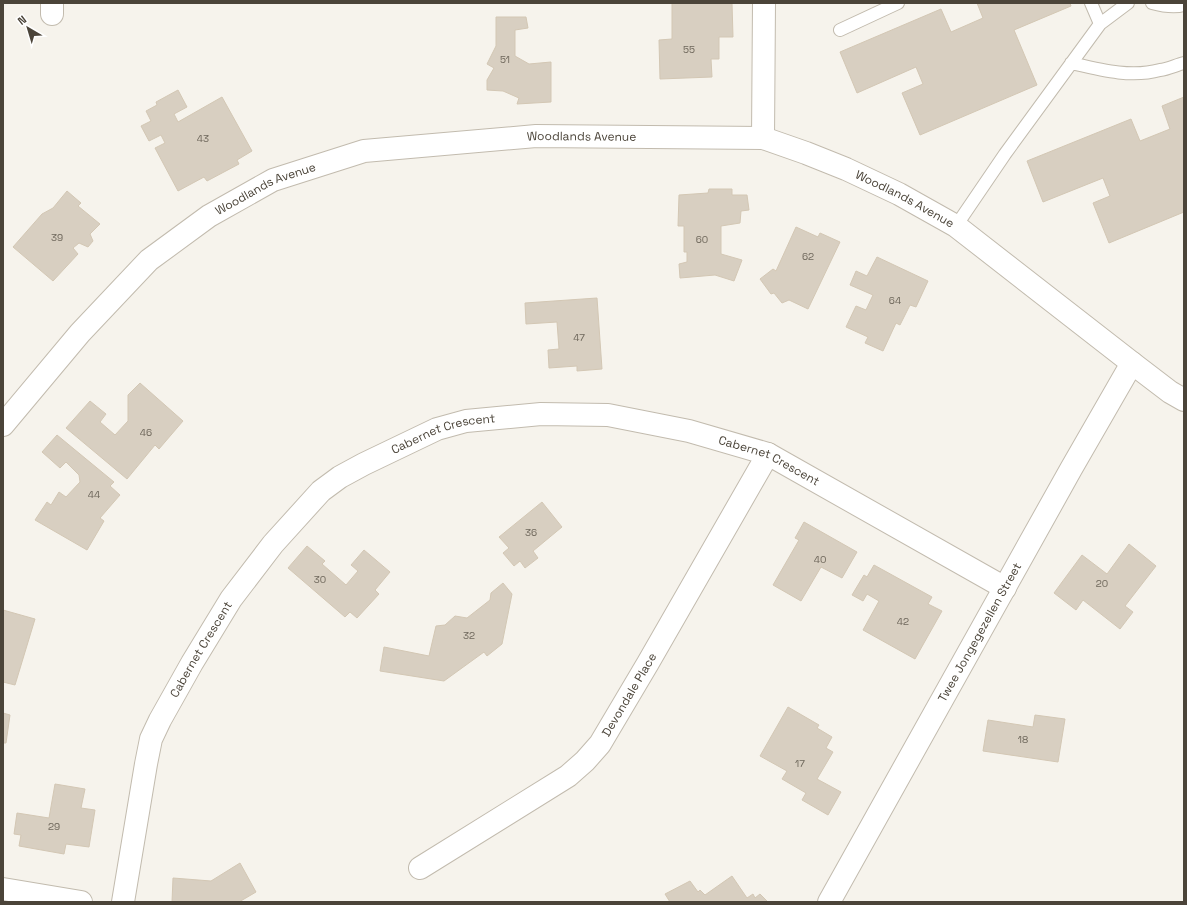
<svg xmlns="http://www.w3.org/2000/svg" width="1187" height="905" font-family="'Space Grotesk',sans-serif">
<style>
.building{fill:#d8cfc1;stroke:#d3c7b4}
.lines{fill:none;stroke-linecap:round;stroke-linejoin:round}
.service-casing{stroke:#c2bbae;stroke-width:14}
.minor-casing{stroke:#c2bbae;stroke-width:24}
.service{stroke:#fff;stroke-width:12}
.minor{stroke:#fff;stroke-width:22}
.labels{text-anchor:middle;dominant-baseline:central;stroke-width:3;stroke-linejoin:round;paint-order:stroke}
.number-label{font-size:10px;fill:#6e675b}
.street-label{font-size:12px;fill:#4b4439;stroke:#fff}
</style>
<rect width="100%" height="100%" fill="#f6f3ec"/>
<!-- building -->
<path class="building" d="M672 3H732L733 37H719V59H711L712 77 660 79 659 40 672 39Z
M977 3H1070L1071 6 1014 30 1037 85 920 135 902 93 923 84 916 67 857 93 840 52 941 9 951 32 983 18Z
M496 17H526L528 28 515 30V56L529 64 551 62V102L517 104 519 98 503 91 487 90V80L494 68 487 64 496 46Z
M178 90 187 107 174 114 178 122 222 97 252 151 237 160 239 164 207 181 204 177 178 191 155 148 165 143 161 135 149 141 141 126 151 121 146 111 157 105 156 102Z
M1184 97V212L1109 243 1093 203 1110 196 1103 178 1043 202 1027 161 1131 119 1140 141 1170 129 1162 106Z
M709 189H732V195H747L749 210 741 211 740 223 721 226V254L742 260 734 281 715 275 680 278 679 264 687 262V252H684V226H678L679 195 708 193Z
M67 191 81 203 78 206 100 224 90 234 93 241 88 247 79 243 73 248 78 254 53 281 13 247 42 214 53 208Z
M796 227 818 237 820 233 840 242 808 309 789 300 782 303 774 293 771 294 760 279 773 269 776 271Z
M877 257 928 281 916 307 910 305 900 325 896 323 883 351 865 343 868 337 846 327 856 306 866 310 873 295 850 285 856 271 867 276Z
M597 298 602 369 577 371V366L549 368 548 350 559 349 557 322 526 324 525 303Z
M140 383 183 421 159 449 155 445 127 479 66 428 90 401 106 414 100 422 115 435 128 421V395Z
M57 435 114 482 110 486 120 495 100 518 104 521 87 550 35 520 47 502 51 505 59 492 66 497 80 482 79 475 66 462 60 468 42 452Z
M542 502 562 527 533 551 538 558 525 568 520 561 514 566 503 553 509 548 499 537Z
M804 522 857 552 842 578 821 567 801 601 773 585 799 540 795 538Z
M1129 544 1156 566 1125 606 1133 612 1120 629 1083 600 1076 610 1054 593 1082 555 1107 574Z
M307 546 325 561 322 564 346 585 358 571 351 565 364 550 390 572 375 590 379 594 357 618 350 612 345 617 288 568Z
M874 565 932 597 928 604 942 611 915 659 863 630 879 601 867 594 863 601 852 595 864 575 867 577Z
M503 583 512 594 502 644 487 656 484 652 444 681 380 671 384 647 429 656 436 626 445 625 455 616 467 618 490 600 491 593Z
M3 610 35 619 15 685 3 682Z
M788 707 819 725 817 728 832 737 826 748 833 752 817 779 841 792 828 815 802 800 806 793 782 779 787 771 760 756Z
M3 713 10 715 6 743H3Z
M1035 715 1065 719 1058 762 983 751 988 720 1033 727Z
M55 784 85 789 81 808 95 810 89 847 66 844 64 854 19 846 21 835 14 834 17 813 49 818Z
M240 863 256 892 239 902H172L173 878 211 881Z
M732 876 747 898 753 894 755 898 760 894 768 902H670L665 894 690 881 698 892 700 890 705 895Z"/>
<g class="lines">
<defs>
<path id="service" d="M1091 3 1100 24
M1152 3C1163 6 1173 8 1184 5
M840 30 898 3
M1071 63C1101 70 1131 78 1160 70 1168 69 1176 65 1184 63
M956 226 1005 154 1100 24 1128 3"/>
<g id="minor">
<path d="M52 14V3"/>
<path d="M763 138 764 3"/>
<path id="s1" d="M3 425 80 333 149 260 209 216 273 180 364 151 536 136 763 138 806 153 846 169 899 194 956 226 1132 363 1170 392 1184 400"/>
<path id="s2" d="M420 868 568 776 585 761 600 744 648 663 768 454"/>
<path d="M3 889 81 902"/>
<path id="s3" d="M123 902 146 764 151 739 160 720 192 663 231 599 273 544 321 491 340 477 364 464 437 429 466 421 541 414 608 415 689 431 768 454 1005 588"/>
<path id="s4" d="M829 902 1071 469 1132 363"/>
</g>
</defs>
<!-- service casing -->
<use href="#service" class="service-casing"/>
<!-- minor casing -->
<use href="#minor" class="minor-casing"/>
<!-- service -->
<use href="#service" class="service"/>
<!-- minor -->
<use href="#minor" class="minor"/>
</g>
<g class="labels">
<!-- number labels -->
<g class="number-label">
<text x="689" y="49">55</text>
<text x="505" y="59">51</text>
<text x="203" y="138">43</text>
<text x="57" y="237">39</text>
<text x="702" y="239">60</text>
<text x="808" y="256">62</text>
<text x="895" y="300">64</text>
<text x="579" y="337">47</text>
<text x="146" y="432">46</text>
<text x="94" y="494">44</text>
<text x="531" y="532">36</text>
<text x="820" y="559">40</text>
<text x="320" y="579">30</text>
<text x="1102" y="583">20</text>
<text x="903" y="621">42</text>
<text x="469" y="635">32</text>
<text x="1023" y="739">18</text>
<text x="800" y="763">17</text>
<text x="54" y="826">29</text>
</g>
<!-- street labels -->
<g class="street-label">
<text stroke="none"><textPath href="#s1" startOffset="682">Woodlands Avenue</textPath></text>
<text stroke="none"><textPath href="#s1" startOffset="358">Woodlands Avenue</textPath></text>
<text stroke="none"><textPath href="#s1" startOffset="1018">Woodlands Avenue</textPath></text>
<text stroke="none"><textPath href="#s3" startOffset="604">Cabernet Crescent</textPath></text>
<text stroke="none"><textPath href="#s3" startOffset="940">Cabernet Crescent</textPath></text>
<text stroke="none"><textPath href="#s4" startOffset="309">Twee Jongegezellen Street</textPath></text>
<text stroke="none"><textPath href="#s3" startOffset="268">Cabernet Crescent</textPath></text>
<text stroke="none"><textPath href="#s2" startOffset="277">Devondale Place</textPath></text>
</g>
</g>
<!-- border -->
<rect width="1187" height="905" fill="none" stroke="#4b4439" stroke-width="8"/>
<!-- north arrow -->
<g transform="translate(28 28) rotate(322)" stroke="#ffffff" stroke-width="3" paint-order="stroke">
<path d="M0-3L7 15L0 10L-7 15Z" fill="#4b4439"/>
<text y="-6" font-size="11" font-weight="bold" text-anchor="middle" fill="#4b4439">N</text>
</g>
</svg>
